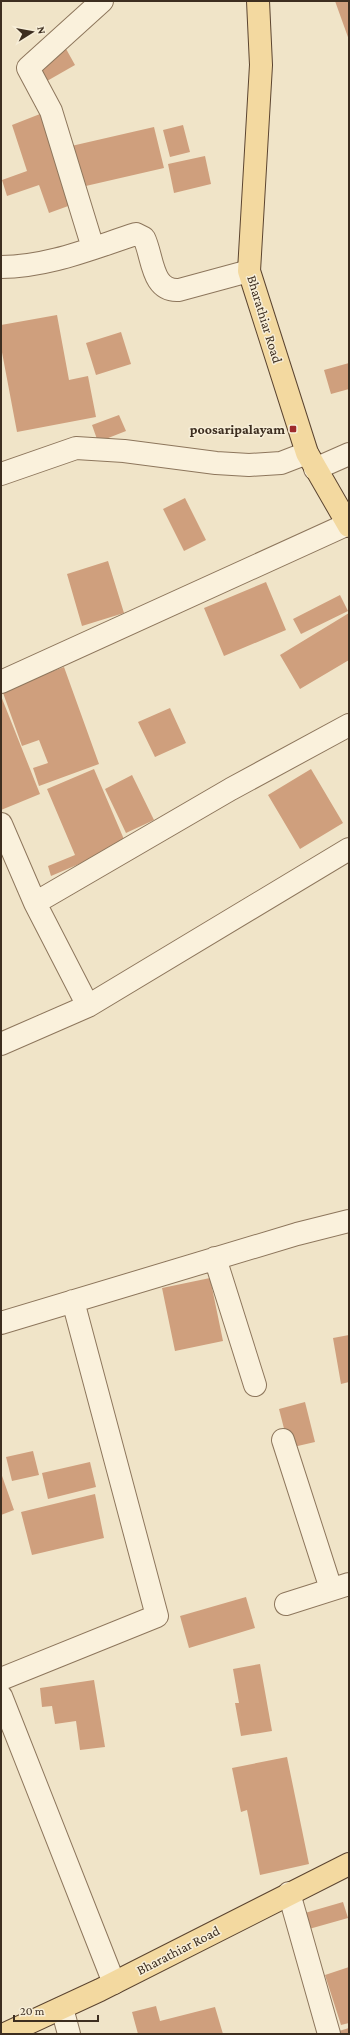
<svg xmlns="http://www.w3.org/2000/svg" width="350" height="2035" font-family="'Crimson Pro',serif">
<style>
.building{fill:#cf9f7d}
.lines{fill:none;stroke-linecap:round;stroke-linejoin:round}
.minor-casing{stroke:#8d765c;stroke-width:24}
.major-casing{stroke:#5b4430;stroke-width:24}
.minor{stroke:#faf1dc;stroke-width:22}
.major{stroke:#f3d9a0;stroke-width:22}
.poi-dot{fill:#9e2a2b;stroke:#f7eed8;stroke-width:1.5}
.labels{text-anchor:middle;dominant-baseline:central;stroke-width:3;stroke-linejoin:round;paint-order:stroke}
.street-label{font-size:14px;fill:#3d2e20;stroke:#f7eed8}
.poi-label{font-size:14px;font-weight:bold;fill:#3d2e20;stroke:#f7eed8;text-anchor:end}
</style>
<rect width="100%" height="100%" fill="#f0e4c8"/>
<!-- building -->
<path class="building" d="M335 1H349V40Z
M65 47 75 65 47 81 36 65Z
M40 114 71 205 49 213 39 185 7 196 2 180 27 171 12 125Z
M183 125 190 152 170 157 163 130Z
M154 127 164 168 77 188 67 147Z
M205 156 211 184 174 193 168 164Z
M57 315 69 380 88 376 96 417 17 432 1 347V325Z
M121 332 131 364 96 375 86 343Z
M349 363V389L331 394 324 370Z
M119 415 126 431 98 442 92 425Z
M185 498 206 540 184 551 163 509Z
M108 561 124 613 82 626 67 574Z
M266 582 286 630 224 656 204 608Z
M340 595 348 611 301 634 293 619Z
M349 613V660L300 689 280 655Z
M64 667 99 764 39 786 33 768 48 763 39 740 22 746 2 690Z
M1 696 40 794 1 810Z
M170 708 186 743 155 757 138 722Z
M94 769 126 844 51 876 48 866 75 855 47 789Z
M311 769 343 823 300 849 268 795Z
M132 775 154 820 126 833 105 789Z
M210 1278 223 1341 175 1351 162 1288Z
M349 1335V1382L341 1384 333 1338Z
M305 1402 315 1442 289 1448 279 1409Z
M33 1451 39 1475 12 1481 6 1457Z
M90 1462 96 1487 48 1499 42 1473Z
M1 1473 14 1510 1 1515Z
M95 1494 104 1538 32 1555 21 1512Z
M246 1597 255 1628 189 1648 180 1616Z
M260 1664 272 1731 241 1736 235 1703H239L233 1669Z
M94 1680 105 1747 80 1750 76 1721 55 1724 52 1706 42 1707 40 1688Z
M287 1757 309 1864 260 1875 247 1810 241 1812 232 1768Z
M343 1902 348 1918 302 1931 298 1915Z
M349 1967V2023L341 2025 325 1975Z
M156 2006 160 2021 215 2007 223 2034H138L132 2012Z
M349 2028V2034H339V2031Z"/>
<g class="lines">
<defs>
<path id="minor" d="M93 248 51 111 28 68 102 1
M1 267C48 267 92 248 136 234L144 238C153 256 151 292 179 290L249 271
M315 469 349 454
M1 474 76 448 124 451 216 463 249 465 281 463 307 453
M1 682 348 524
M1 824 35 903 88 1006
M35 903 231 789 349 725
M1 1044 88 1006 349 849
M215 1258 255 1385
M1 1323 297 1234 349 1221
M283 1440 331 1589
M286 1604 349 1584
M1 1679 157 1616 73 1301
M1 1696 114 1983
M289 1893 329 2034
M62 2008 69 2034"/>
<path id="major" d="M258 1 261 65 249 271 307 453 349 526
M5 2034 100 1990 349 1864"/>
</defs>
<!-- minor casing -->
<use href="#minor" class="minor-casing"/>
<!-- major casing -->
<use href="#major" class="major-casing"/>
<!-- minor -->
<use href="#minor" class="minor"/>
<!-- major -->
<use href="#major" class="major"/>
</g>
<!-- markers -->
<rect class="poi-dot" x="289" y="425" width="8" height="8" rx="2"/>
<g class="labels">
<!-- street labels -->
<g class="street-label">
<text transform="translate(265 319) rotate(73)">Bharathiar Road</text>
<text transform="translate(178 1950) rotate(-27)">Bharathiar Road</text>
</g>
<!-- poi labels -->
<g class="poi-label">
<text x="285" y="429">poosaripalayam</text>
</g>
</g>
<!-- border -->
<rect width="350" height="2035" fill="none" stroke="#3d2e20" stroke-width="4"/>
<!-- north arrow -->
<g transform="translate(32 32) rotate(79)" stroke="#f7eed8" stroke-width="3" paint-order="stroke">
<path d="M0-3L7 15L0 10L-7 15Z" fill="#3d2e20"/>
<text y="-6" font-size="11" font-weight="bold" text-anchor="middle" fill="#3d2e20">N</text>
</g>
<!-- scale -->
<path d="M14 2015v6h84v-6" fill="none" stroke="#3d2e20" stroke-width="2"/>
<text x="20" y="2015" font-size="12" fill="#3d2e20" stroke="#f7eed8" stroke-width="3" paint-order="stroke">20 m</text>
</svg>
